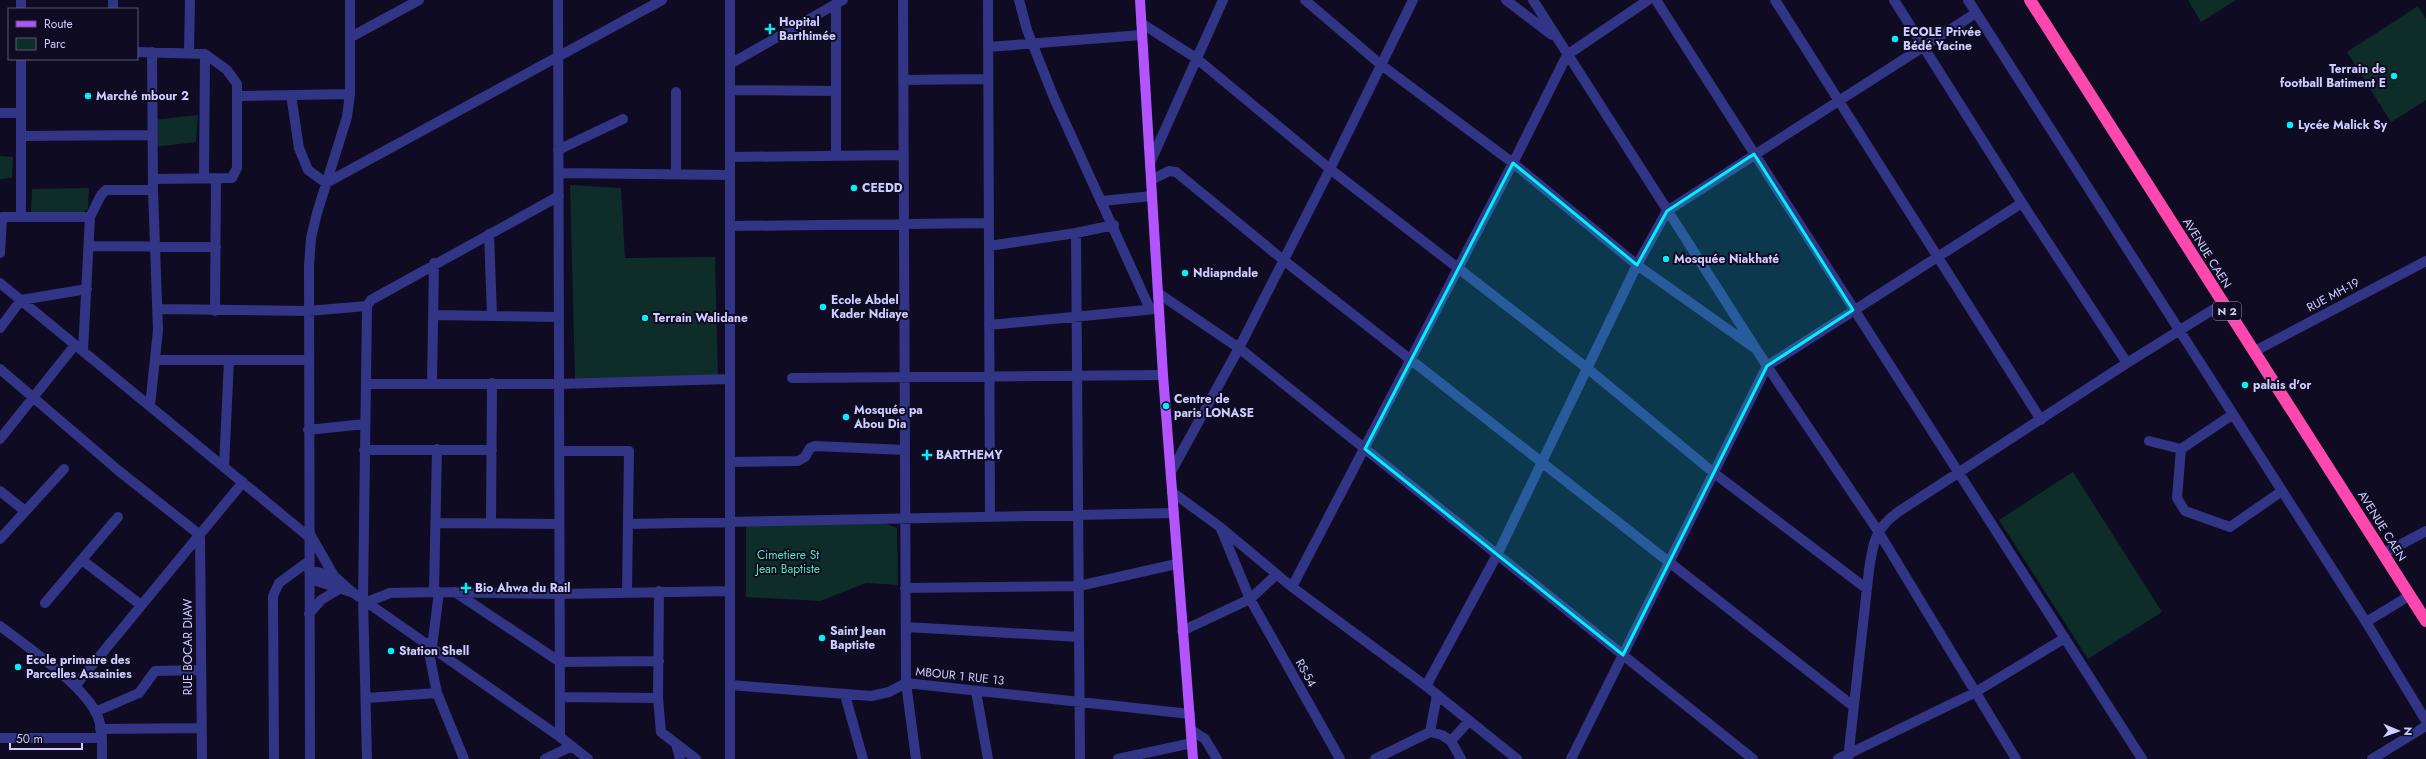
<svg xmlns="http://www.w3.org/2000/svg" width="2426" height="759" font-family="Jost,sans-serif">
<style>
.green{fill:#0e2d29}
.lines{fill:none;stroke-linecap:round;stroke-linejoin:round}
.minor{stroke:#323585;stroke-width:10}
.major{stroke:#b254ff;stroke-width:10}
.highway{stroke:#ff48ad;stroke-width:12}
.marked{fill:#00f1f8;fill-opacity:0.2;stroke:#00f1f8;stroke-width:3;stroke-linejoin:round}
.poi-dot{fill:#00f1f8;stroke:#0e0b22;stroke-width:1.5}
.labels{text-anchor:middle;dominant-baseline:central;stroke-width:4;stroke-linejoin:round;paint-order:stroke}
.shield{fill:#0e0b22;stroke:#9593bd;stroke-width:1}
.shield-label{font-size:11px;font-weight:bold;fill:#cfcdff}
.poi-label{font-size:12px;font-weight:bold;fill:#cfcdff;stroke:#0e0b22;text-anchor:start}
.street-label{font-size:12px;fill:#cfcdff;stroke:#0e0b22}
.park-label{font-size:12px;fill:#4fe9b7;stroke:#0e0b22}
</style>
<rect width="100%" height="100%" fill="#0e0b22"/>
<!-- green -->
<path class="green" d="M2188 0H2236L2201 22Z
M2418 6 2426 19V100L2391 122 2347 52Z
M198 115 196 142 154 147 153 120Z
M0 156 13 157 12 178 0 179Z
M570 185 621 188 625 258 715 257 718 376 575 380Z
M89 188 88 209 81 214 31 212 32 189Z
M2073 472 2162 612 2088 659 1999 520Z
M746 524H887L897 528 898 585 866 583 820 601 746 597Z"/>
<g class="lines">
<!-- minor -->
<path class="minor" d="M21 0V9
M113 0V9
M558 0 560 737
M730 0V759
M903 0 906 683 916 759
M988 0 990 517
M1019 0 1027 30 1054 98 1150 309
M1305 0 1380 64 1513 163 1637 265 1753 347
M1506 0 1552 35
M1533 0 1767 366 1878 531 2016 759
M1656 0 2142 759
M1775 0 2041 420
M1894 0 2022 203 2127 363
M1968 0 2366 622 2426 721
M836 4V156
M1141 23 1196 58 1330 169 1587 368 1714 473 1867 589
M351 37 419 0
M988 47 1142 35
M137 52 205 54 227 70 237 84V168L232 178 153 179
M189 53 190 0
M21 59V217
M730 64 843 0
M903 80 988 79
M730 90 836 91
M676 92V174
M291 95 299 148 308 170 326 183 662 0
M238 96 350 94
M0 113H21
M21 136 152 135
M558 150 623 119
M730 157 904 155
M1150 163 1223 0
M559 173 730 175
M204 178 205 54
M1151 180 1169 171 1176 172 1282 259 1853 706
M1102 201 1152 196
M730 226 989 223
M1076 233 1080 759
M489 234 492 315
M89 246 216 247
M989 246 1076 233 1114 225
M0 253 2 217H90
M0 283 309 537
M1158 293 1239 348 1753 759
M158 309 308 311 367 306
M215 311 216 178
M435 315 559 317
M989 325 1156 309
M0 328 21 300 87 289
M83 351 90 217 101 195 106 190H153
M2253 352 2426 261
M156 360H307
M0 369 119 471 200 535 202 759
M792 378 1163 375
M432 383 434 263
M366 384H559L730 379
M150 406 158 330 153 190 152 52
M308 430 365 424
M0 439 75 345
M2149 441 2181 449 2232 415
M2181 449 2177 498 2185 511 2230 527 2282 491
M364 450H492
M559 451H629L627 592
M730 462 798 461 805 457 810 448 815 446 905 450
M224 467 229 360
M1172 470 1239 348 1330 169 1413 0
M0 491 25 511
M1172 492 1220 527 1292 587 1426 686 1517 759
M436 523 559 524
M491 523 492 383
M628 524 1174 513
M1221 529 1250 599 1340 759
M310 534 334 576 352 592 560 737 588 759
M0 539 64 469
M2383 554 2426 531
M82 560 141 605
M309 570 334 576
M310 579 351 592
M1292 587 1513 163 1567 55 1648 0
M905 588 1079 586 1176 564
M659 591 658 698 661 732 696 759
M434 592 437 449
M455 592 560 662 659 661
M367 602 390 593 434 592 560 594 730 591
M45 603 118 517
M309 614 321 600 339 589
M2366 622 2409 596
M0 626C27 647 86 686 98 717 103 730 102 745 102 759
M906 627 1079 637
M1182 631 1250 599 1276 575
M427 643 437 693 464 759
M432 647 439 592
M730 685 871 696 889 692 906 683 1190 714
M75 686 243 482
M1426 686 1498 553 1637 265 1667 211 1976 13
M976 691 988 759
M845 695 863 759
M560 697 658 698
M367 698 437 693
M95 712 139 693 155 671 201 670
M100 729 201 728
M1191 730 1205 739 1217 759
M1430 732 1437 695
M0 738H102
M1451 741 1461 759
M676 744 680 759
M274 759 273 596 279 583 309 561
M310 759 309 266 311 238 317 213 347 117 350 94V0
M367 759 363 599 367 306 371 300 559 196
M545 759 572 746
M1118 759 1192 743
M1375 759 1430 732 1442 735 1451 741 1469 721
M1571 759 1767 366 2022 203
M1838 759 1974 693 2065 638
M1848 759 1869 570C1873 542 1875 529 1898 512L2127 363 2222 304
M2372 759 2426 726"/>
<!-- major -->
<path class="major" d="M1140 0 1163 375 1193 759"/>
<!-- highway -->
<path class="highway" d="M2030 0 2426 621"/>
</g>
<!-- marked area -->
<path class="marked" d="M1754 154 1853 310 1767 366 1623 655 1365 449 1513 163 1637 265 1667 211Z"/>
<!-- markers -->
<g class="poi-dot">
<path d="M768 23h4v4h4v4h-4v4h-4v-4h-4v-4h4z"/>
<circle cx="1895" cy="39" r="4"/>
<circle cx="2394" cy="76" r="4"/>
<circle cx="88" cy="96" r="4"/>
<circle cx="2290" cy="125" r="4"/>
<circle cx="854" cy="188" r="4"/>
<circle cx="1666" cy="259" r="4"/>
<circle cx="1185" cy="273" r="4"/>
<circle cx="823" cy="307" r="4"/>
<circle cx="645" cy="318" r="4"/>
<circle cx="2245" cy="385" r="4"/>
<circle cx="1166" cy="406" r="4"/>
<circle cx="846" cy="417" r="4"/>
<path d="M925 449h4v4h4v4h-4v4h-4v-4h-4v-4h4z"/>
<path d="M464 582h4v4h4v4h-4v4h-4v-4h-4v-4h4z"/>
<circle cx="822" cy="638" r="4"/>
<circle cx="391" cy="651" r="4"/>
<circle cx="18" cy="667" r="4"/>
</g>
<g class="labels">
<!-- shield labels -->
<rect class="shield" x="2213" y="302" width="28" height="18" rx="3"/>
<g class="shield-label">
<text x="2227" y="311">N 2</text>
</g>
<!-- poi labels -->
<g class="poi-label">
<text x="779" y="22">Hopital<tspan x="779" dy="14">Barthimée</tspan></text>
<text x="1903" y="32">ECOLE Privée<tspan x="1903" dy="14">Bédé Yacine</tspan></text>
<text x="2386" y="69" text-anchor="end">Terrain de<tspan x="2386" dy="14">football Batiment E</tspan></text>
<text x="96" y="96">Marché mbour 2</text>
<text x="2298" y="125">Lycée Malick Sy</text>
<text x="862" y="188">CEEDD</text>
<text x="1674" y="259">Mosquée Niakhaté</text>
<text x="1193" y="273">Ndiapndale</text>
<text x="831" y="300">Ecole Abdel<tspan x="831" dy="14">Kader Ndiaye</tspan></text>
<text x="653" y="318">Terrain Walidane</text>
<text x="2253" y="385">palais d'or</text>
<text x="1174" y="399">Centre de<tspan x="1174" dy="14">paris LONASE</tspan></text>
<text x="854" y="410">Mosquée pa<tspan x="854" dy="14">Abou Dia</tspan></text>
<text x="936" y="455">BARTHEMY</text>
<text x="475" y="588">Bio Ahwa du Rail</text>
<text x="830" y="631">Saint Jean<tspan x="830" dy="14">Baptiste</tspan></text>
<text x="399" y="651">Station Shell</text>
<text x="26" y="660">Ecole primaire des<tspan x="26" dy="14">Parcelles Assainies</tspan></text>
</g>
<!-- street labels -->
<g class="street-label">
<text transform="translate(2207 253) rotate(58)">AVENUE CAEN</text>
<text transform="translate(2333 295) rotate(-28)">RUE MH-19</text>
<text transform="translate(2382 526) rotate(58)">AVENUE CAEN</text>
<text transform="translate(188 647) rotate(-90)">RUE BOCAR DIAW</text>
<text transform="translate(1306 673) rotate(61)">RS-54</text>
<text transform="translate(960 676) rotate(6)">MBOUR 1 RUE 13</text>
</g>
<!-- park labels -->
<g class="park-label">
<text x="788" y="555">Cimetiere St<tspan x="788" dy="14">Jean Baptiste</tspan></text>
</g>
</g>
<!-- legend -->
<rect x="8" y="8" width="130" height="52" fill="#0e0b22" stroke="#5b597a"/>
<rect x="16" y="21" width="20" height="6" fill="#b254ff" stroke="#5b597a"/>
<text x="44" y="28" font-size="12" fill="#cfcdff">Route</text>
<rect x="16" y="38" width="20" height="12" fill="#0e2d29" stroke="#5b597a"/>
<text x="44" y="48" font-size="12" fill="#cfcdff">Parc</text>
<!-- north arrow -->
<g transform="translate(2398 731) rotate(92)" stroke="#0e0b22" stroke-width="3" paint-order="stroke">
<path d="M0-3L7 15L0 10L-7 15Z" fill="#cfcdff"/>
<text y="-6" font-size="11" font-weight="bold" text-anchor="middle" fill="#cfcdff">N</text>
</g>
<!-- scale -->
<path d="M10 743v6h72v-6" fill="none" stroke="#cfcdff" stroke-width="2"/>
<text x="16" y="743" font-size="12" fill="#cfcdff" stroke="#0e0b22" stroke-width="3" paint-order="stroke">50 m</text>
</svg>
